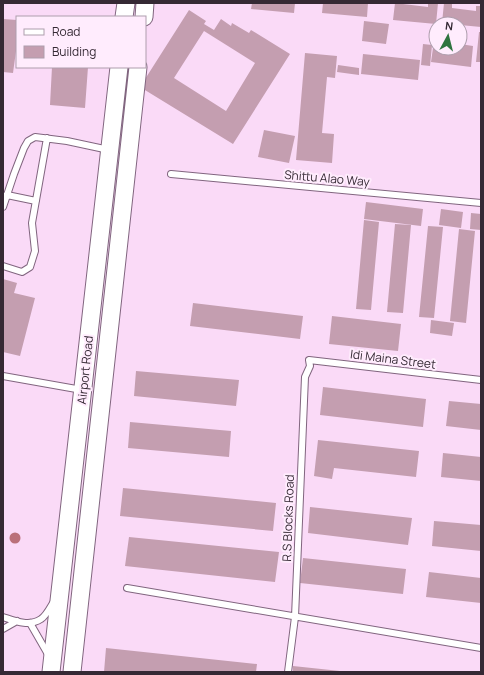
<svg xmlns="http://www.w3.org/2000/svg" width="484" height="675" font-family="Manrope,sans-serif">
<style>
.building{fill:#c49eb0;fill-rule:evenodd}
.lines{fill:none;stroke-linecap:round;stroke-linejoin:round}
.service-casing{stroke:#81657f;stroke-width:8}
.secondary-casing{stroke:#81657f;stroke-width:19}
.service{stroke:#fff;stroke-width:6}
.secondary{stroke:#fff;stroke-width:17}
.tree{fill:#ba707a}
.labels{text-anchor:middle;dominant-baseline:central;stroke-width:4;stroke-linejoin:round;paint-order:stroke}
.street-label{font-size:12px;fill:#352934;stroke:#ffecfd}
</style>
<rect width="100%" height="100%" fill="#fadaf7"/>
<!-- building -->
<path class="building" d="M252 3H295L294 13 251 9Z
M323 3H368L367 17 322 13Z
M395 3H403V4L428 7V3H438L436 24 393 20Z
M444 3H452V8L476 11V6H481V27L460 25V24L442 23Z
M189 10 206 21 204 24 214 30 221 19 231 26 232 23 249 33 251 30 290 54 233 144 140 87ZM204 31 255 63 226 111 174 78Z
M3 19 17 20V51H16L13 73 3 72Z
M364 21 389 24 386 44 362 41Z
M479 32H481V62H476Z
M434 41H436V48H460V44L473 46 471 67 431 62Z
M423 44 432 45 430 66 421 65Z
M305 53 337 56 335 78 327 77 322 133 334 134 332 163 296 160Z
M363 54 420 60 418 80 361 74Z
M338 65 359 68V75L337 72Z
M52 67H88L85 108 50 105Z
M264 130 295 136 289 163 258 157Z
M366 202 423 209 421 226 364 219Z
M441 209 463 212 461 228 439 225Z
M471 213 481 214V230L470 229Z
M364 220 379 222 371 310 356 309Z
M395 224 411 225 403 313 387 312Z
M428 226 443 227 434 318 419 317Z
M459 229 475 231 466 323 450 321Z
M3 279 17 283 14 293 35 298 20 356 3 352Z
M193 303 303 316 300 339 190 326Z
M332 316 401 324 398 351 329 344Z
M431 320 454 323 452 336 430 333Z
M136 371 239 380 236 406 134 396Z
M323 387 426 399 423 427 320 415Z
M449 401 481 404V430L446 426Z
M130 422 231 431 229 457 128 448Z
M318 440 419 451 416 477 334 468 332 479 314 476Z
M443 453 481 457V481L441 477Z
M123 488 276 503 273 531 120 516Z
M310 507 412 518 408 545 308 533Z
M434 521 481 525V551L432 546Z
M129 537 279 552 275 582 125 566Z
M303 558 406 569 403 594 300 583Z
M429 572 481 578V603L426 597Z
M106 648 257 664 256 672H104Z
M293 666 340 671V672H293Z"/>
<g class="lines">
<defs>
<path id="service" d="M171 174 481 203
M4 196 7 195 36 201
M3 207 14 174 24 148 28 141 35 137 67 141 109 150
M3 266 22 272 30 267 35 251 32 223 47 138
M3 376 82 390
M127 588 481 648
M3 617C15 621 29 627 41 619 46 616 50 608 53 603
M30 623 49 656
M3 629 17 621
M288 672 295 617 305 377 310 366 309 360 481 380"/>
<path id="secondary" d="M124 17 126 3
M144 17 145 3
M51 672 119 67
M72 672 138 67"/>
</defs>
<!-- service casing -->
<use href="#service" class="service-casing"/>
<!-- secondary casing -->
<use href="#secondary" class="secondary-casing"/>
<!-- service -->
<use href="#service" class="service"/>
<!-- secondary -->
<use href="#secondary" class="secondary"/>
</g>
<!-- trees -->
<circle class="tree" cx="15" cy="538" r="5.5"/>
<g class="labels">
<!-- street labels -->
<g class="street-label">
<text transform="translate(327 178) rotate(5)">Shittu Alao Way</text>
<text transform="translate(393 359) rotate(7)">Idi Maina Street</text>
<text transform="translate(85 370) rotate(-84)">Airport Road</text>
<text transform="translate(288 518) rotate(-88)">R.S Blocks Road</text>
</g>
</g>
<!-- border -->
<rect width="484" height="675" fill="none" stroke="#352934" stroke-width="8"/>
<!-- legend -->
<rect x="16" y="16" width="130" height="52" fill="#ffecfd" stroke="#ae9ead"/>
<rect x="24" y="29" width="20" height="6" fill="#ffffff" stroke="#ae9ead"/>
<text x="52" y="36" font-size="12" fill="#352934">Road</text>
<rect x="24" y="46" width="20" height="12" fill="#c49eb0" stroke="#ae9ead"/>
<text x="52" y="56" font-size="12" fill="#352934">Building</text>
<!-- north arrow -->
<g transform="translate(448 36) rotate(7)"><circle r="19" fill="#ffecfd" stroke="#ae9ead"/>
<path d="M0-3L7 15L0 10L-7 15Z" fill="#2f7440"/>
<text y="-6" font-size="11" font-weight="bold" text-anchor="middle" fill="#352934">N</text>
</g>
</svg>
